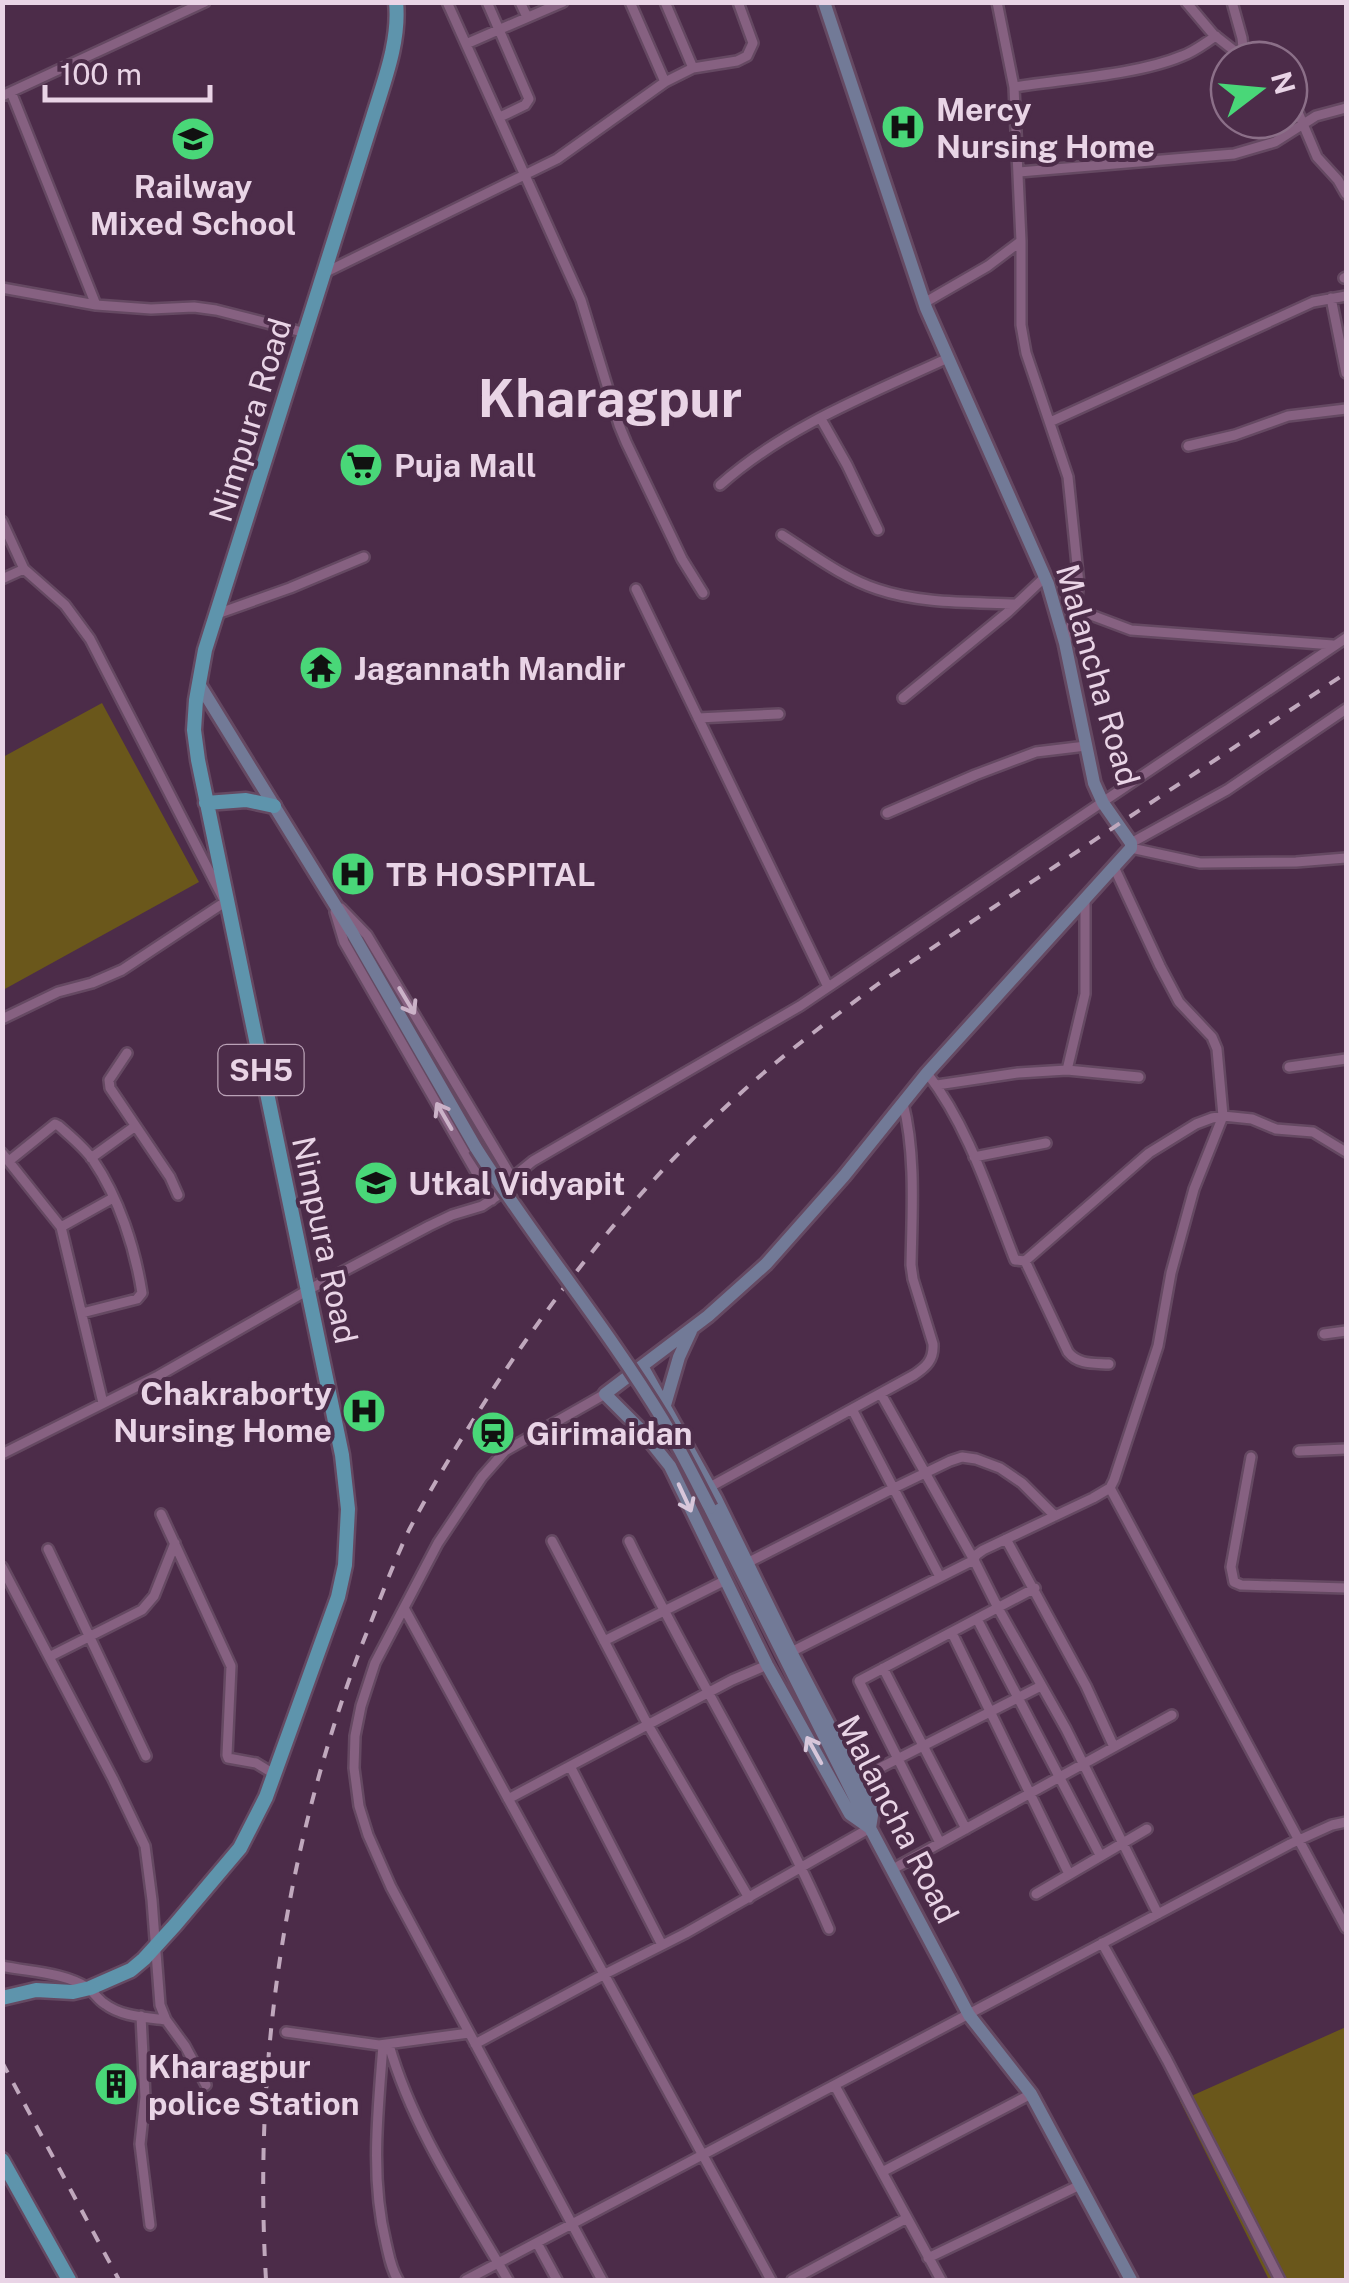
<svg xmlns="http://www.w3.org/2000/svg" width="1349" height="2283" font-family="'Public Sans',sans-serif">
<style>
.green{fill:#6a571b}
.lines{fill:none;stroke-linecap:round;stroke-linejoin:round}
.street-casing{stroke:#654962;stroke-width:14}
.secondary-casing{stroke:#654962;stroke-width:18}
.primary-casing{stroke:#654962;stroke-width:19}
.street{stroke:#866181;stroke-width:9}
.secondary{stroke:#727a97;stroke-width:12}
.primary{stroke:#5e94ac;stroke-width:14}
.rail{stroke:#c0a8bd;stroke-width:4;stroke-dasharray:12 12;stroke-linecap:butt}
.secondary-bridge-casing{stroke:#654962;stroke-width:18;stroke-linecap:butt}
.secondary-bridge{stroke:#727a97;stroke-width:12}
.oneway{stroke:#cbb2c8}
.oneway2{stroke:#d7c6da}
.labels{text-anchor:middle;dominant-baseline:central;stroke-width:8;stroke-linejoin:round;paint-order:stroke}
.shield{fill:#4c2c49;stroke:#baa2b7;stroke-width:2.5}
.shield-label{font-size:30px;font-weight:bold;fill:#e9d4e6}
.poi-label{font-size:32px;font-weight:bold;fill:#e9d4e6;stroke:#4c2c49;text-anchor:start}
.street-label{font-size:32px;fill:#e9d4e6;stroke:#4c2c49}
.town-label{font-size:52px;font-weight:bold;fill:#e9d4e6;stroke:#4c2c49}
</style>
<rect width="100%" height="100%" fill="#4c2c49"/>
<!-- green -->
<path class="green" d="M102 703 199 882 3 990V757Z
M1346 2027V2280H1269L1180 2101Z"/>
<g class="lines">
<defs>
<path id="street" d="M447 2 581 300 619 425 626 442 682 559 703 593
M487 2 529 99 525 105 500 117
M520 2 527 17
M630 2 665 82
M665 2 693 68
M997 2 1014 87 1021 241V325L1026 353 1068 477 1079 584 1074 616 1066 640
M1186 2 1213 34 1246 60
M1232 2 1242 38 1244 58
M466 44 563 2
M1014 87C1064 79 1137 75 1182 56 1194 52 1205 43 1216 36
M1289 91 1317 157 1338 180 1346 194
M11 92 96 305
M2 96 205 2
M1019 172 1234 154 1275 142 1316 116 1346 108
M324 273 557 159 665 82 693 68 737 61 747 56 753 43 738 2
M1344 278 1346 277
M2 288 96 305 151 309 194 307 216 310 306 333
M1331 298 1346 373
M924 303 988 266 1021 241
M821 419 847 465 878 530
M1050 422 1313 302 1346 296
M1188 446 1235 435 1288 416 1346 409
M720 485C785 427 870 394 948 358
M2 521 24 569 65 605 90 639 225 902 122 970 92 983 58 992 2 1019
M782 535C812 554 843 578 877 589 921 604 970 602 1016 604
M2 579 24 569
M636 589 828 987
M1075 609 1131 630 1333 645
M217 614 290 588 364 557
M903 698 1008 612 1045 577
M698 718 779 714
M887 813 975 775 1036 752 1086 746
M1131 843 1227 790 1346 709
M1131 848 1200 863 1296 862 1346 858
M1114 867 1160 966 1179 1002 1212 1037 1217 1049 1223 1116 1194 1189 1171 1273 1158 1346 1114 1480 1110 1488 1093 1498 983 1550 976 1555 974 1560 998 1608 1066 1729 1158 1914
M341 908 367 935 512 1178
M335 912 344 942 492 1200
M127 1053 109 1080 110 1088 170 1177 178 1195
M1289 1067 1346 1059
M1067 1070 1085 994V899
M927 1073C969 1127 990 1197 1015 1260L1025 1261 1149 1153 1196 1124 1212 1118 1223 1116 1252 1119 1276 1129 1313 1132 1346 1152
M937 1085 1018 1073 1067 1070 1139 1077
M2 1153 61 1227 103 1403
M974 1157 1046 1143
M91 1158 134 1127
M9 1161 55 1124 59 1126C70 1136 84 1147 93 1160 119 1198 135 1248 142 1293L137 1299 82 1313
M61 1227 113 1198
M1025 1261 1068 1352C1078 1365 1094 1363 1109 1364
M1324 1334 1346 1331
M852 1409 940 1577
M1299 1451 1346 1449
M2 1454 158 1376 308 1290 429 1226 452 1215 482 1206 500 1194 512 1178 533 1161 800 1006 1346 638
M1251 1457 1231 1567 1234 1582 1241 1585 1346 1588
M710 1487 914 1375C926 1367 934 1360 933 1344L913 1279 911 1265C912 1213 916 1154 903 1103
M1110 1488 1346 1928
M161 1514 231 1666 227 1755 228 1758 256 1763 274 1774
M1006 1539 1086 1686 1114 1747
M552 1541 648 1725 749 1898
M629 1541C692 1672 772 1796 829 1929
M48 1549 146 1756
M747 1563 894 1488 950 1461 962 1457 976 1459 1000 1468 1022 1483 1055 1516
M2 1567 113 1779 145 1846 152 1900 160 2005 166 2020 185 2046 206 2085
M404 1608 771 2280
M977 1619 1100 1855
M952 1633 1069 1874
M604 1641 724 1581
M791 1652 974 1560 881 1394
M49 1657 142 1610 154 1596 175 1543
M883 1668 966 1829
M570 1766 662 1945
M858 1779 1041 1686
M508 1799 732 1680 767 1665
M940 1843 859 1681 1035 1588
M893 1869 1172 1715
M1036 1894 1147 1829
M1102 1943 1167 2060 1280 2280
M2 1966C30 1972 63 1972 88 1988 94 1992 98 2000 105 2004 122 2017 146 2017 166 2020
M141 2016 145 2097 140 2144 150 2225
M286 2032 379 2045 469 2033
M475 2044 603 1975 686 1933 870 1828
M383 2045C378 2111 370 2178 386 2243 389 2256 391 2269 398 2280
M389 2045C413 2129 465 2205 508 2280
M835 2086 941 2280
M882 2172 1031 2094
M537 2243 557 2280
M928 2258 1080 2185
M466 2280 1290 1844 1332 1825 1346 1822
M602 2280 391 1887 368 1835 359 1806 354 1768 355 1736 361 1706 375 1663 438 1543 482 1477 505 1451 605 1394
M792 2280 907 2218"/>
<path id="secondary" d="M199 684 353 934 476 1148
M642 1366 716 1499 791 1652 873 1809 870 1828 850 1814 767 1665 670 1466 642 1431 605 1394 708 1316 766 1264 844 1176 927 1073 1131 848V843L1103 803 1094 783 1065 643 1048 584 926 308 824 2
M665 1405 679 1357 691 1331
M710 1508 870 1828 969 2015 1031 2094 1131 2280"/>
<path id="primary" d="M206 803 246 800 274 806
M2 1998 36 1990 73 1992 90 1988 131 1970 144 1959 175 1925 240 1848 266 1797 338 1597 345 1565 348 1509 342 1455 198 760 194 730 196 700 205 650 373 117C384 81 400 41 396 2
M2 2160 69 2280"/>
</defs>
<!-- street casing -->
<use href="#street" class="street-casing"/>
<!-- secondary casing -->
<use href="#secondary" class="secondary-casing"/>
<!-- primary casing -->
<use href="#primary" class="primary-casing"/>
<!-- street -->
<use href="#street" class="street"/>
<!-- secondary -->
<use href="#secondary" class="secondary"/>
<!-- primary -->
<use href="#primary" class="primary"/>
<!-- rail -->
<path class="rail" d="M2 2062 119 2280
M266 2280C253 2062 285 1847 363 1642 378 1605 392 1566 409 1530 432 1486 459 1442 486 1400 561 1283 649 1174 753 1082 793 1047 835 1016 878 984L1346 673"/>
<defs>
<path id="secondary-bridge" d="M476 1148C535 1241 606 1326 663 1420 680 1449 695 1479 710 1508"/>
</defs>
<!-- secondary-bridge casing -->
<use href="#secondary-bridge" class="secondary-bridge-casing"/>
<!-- secondary-bridge -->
<use href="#secondary-bridge" class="secondary-bridge"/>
</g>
<!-- one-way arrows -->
<defs><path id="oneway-shaft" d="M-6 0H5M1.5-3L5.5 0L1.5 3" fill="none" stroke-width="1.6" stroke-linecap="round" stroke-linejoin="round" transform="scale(2.5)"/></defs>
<g class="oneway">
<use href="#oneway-shaft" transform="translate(407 1001) rotate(59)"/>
<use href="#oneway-shaft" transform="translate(444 1116) rotate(-120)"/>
</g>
<g class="oneway2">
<use href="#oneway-shaft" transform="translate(685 1498) rotate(65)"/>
<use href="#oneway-shaft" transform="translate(814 1750) rotate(-119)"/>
</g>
<!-- icons -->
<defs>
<symbol id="hospital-disc" viewBox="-11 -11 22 22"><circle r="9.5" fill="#49d778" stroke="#4c2c49"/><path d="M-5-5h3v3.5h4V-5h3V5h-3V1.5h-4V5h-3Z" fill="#111"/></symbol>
<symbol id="school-disc" viewBox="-11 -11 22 22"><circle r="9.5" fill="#49d778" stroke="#4c2c49"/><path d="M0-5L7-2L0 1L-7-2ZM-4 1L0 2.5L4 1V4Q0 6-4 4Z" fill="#111"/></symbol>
<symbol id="supermarket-disc" viewBox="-11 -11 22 22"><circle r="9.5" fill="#49d778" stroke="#4c2c49"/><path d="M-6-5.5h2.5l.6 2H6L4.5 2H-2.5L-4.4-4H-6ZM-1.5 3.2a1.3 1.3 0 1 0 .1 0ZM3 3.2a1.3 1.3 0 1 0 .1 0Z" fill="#111"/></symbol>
<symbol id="temple-disc" viewBox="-11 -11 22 22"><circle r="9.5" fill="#49d778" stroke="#4c2c49"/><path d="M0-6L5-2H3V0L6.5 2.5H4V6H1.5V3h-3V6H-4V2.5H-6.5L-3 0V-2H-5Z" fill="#111"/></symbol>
<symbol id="station-disc" viewBox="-11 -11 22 22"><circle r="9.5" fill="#49d778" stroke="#4c2c49"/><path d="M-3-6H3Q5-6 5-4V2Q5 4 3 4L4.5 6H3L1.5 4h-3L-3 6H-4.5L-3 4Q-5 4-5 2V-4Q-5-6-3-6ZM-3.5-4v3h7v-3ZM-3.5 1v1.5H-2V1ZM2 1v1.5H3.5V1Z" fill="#111"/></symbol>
<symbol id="building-disc" viewBox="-11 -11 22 22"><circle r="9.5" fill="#49d778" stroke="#4c2c49"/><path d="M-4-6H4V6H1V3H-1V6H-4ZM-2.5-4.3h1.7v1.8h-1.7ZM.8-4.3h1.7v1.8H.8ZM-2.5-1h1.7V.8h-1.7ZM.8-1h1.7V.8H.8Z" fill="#111"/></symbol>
</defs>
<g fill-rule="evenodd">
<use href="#hospital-disc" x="878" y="102" width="50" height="50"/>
<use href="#school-disc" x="168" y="114" width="50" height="50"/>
<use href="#supermarket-disc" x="336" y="440" width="50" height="50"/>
<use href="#temple-disc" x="296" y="643" width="50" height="50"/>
<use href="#hospital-disc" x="328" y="849" width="50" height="50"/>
<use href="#school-disc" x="351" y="1158" width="50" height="50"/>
<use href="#hospital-disc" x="339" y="1386" width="50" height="50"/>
<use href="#station-disc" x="468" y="1408" width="50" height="50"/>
<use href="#building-disc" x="91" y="2059" width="50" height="50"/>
</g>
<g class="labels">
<!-- shield labels -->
<rect class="shield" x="218.5" y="1045" width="85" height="50" rx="8"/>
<g class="shield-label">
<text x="261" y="1070">SH5</text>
</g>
<!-- poi labels -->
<g class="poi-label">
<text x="936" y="109">Mercy<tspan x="936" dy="37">Nursing Home</tspan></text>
<text x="193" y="186" text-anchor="middle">Railway<tspan x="193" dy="37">Mixed School</tspan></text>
<text x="394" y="465">Puja Mall</text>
<text x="354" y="668">Jagannath Mandir</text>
<text x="386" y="874">TB HOSPITAL</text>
<text x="408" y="1183">Utkal Vidyapit</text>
<text x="332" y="1393" text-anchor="end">Chakraborty<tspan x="332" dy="37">Nursing Home</tspan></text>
<text x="526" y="1433">Girimaidan</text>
<text x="148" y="2066">Kharagpur<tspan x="148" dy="37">police Station</tspan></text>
</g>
<!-- street labels -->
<g class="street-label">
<text transform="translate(250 420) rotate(-73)">Nimpura Road</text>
<text transform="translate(1098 675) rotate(74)">Malancha Road</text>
<text transform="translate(325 1240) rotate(78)">Nimpura Road</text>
<text transform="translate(898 1819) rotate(63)">Malancha Road</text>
</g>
<!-- town labels -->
<g class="town-label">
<text x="610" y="398">Kharagpur</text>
</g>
</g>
<!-- border -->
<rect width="1349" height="2283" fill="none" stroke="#e9d4e6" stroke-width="10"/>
<!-- north arrow -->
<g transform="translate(1259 90) rotate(74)"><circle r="48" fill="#4c2c49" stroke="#8b6f88" stroke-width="2.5"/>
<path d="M0-8L18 38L0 25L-18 38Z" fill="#49d778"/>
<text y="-15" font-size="28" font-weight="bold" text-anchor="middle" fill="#e9d4e6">N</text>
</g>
<!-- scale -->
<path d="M45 85v15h165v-15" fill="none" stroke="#e9d4e6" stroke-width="5"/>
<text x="60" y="85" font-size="30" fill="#e9d4e6" stroke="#4c2c49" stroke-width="8" paint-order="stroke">100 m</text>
</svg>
